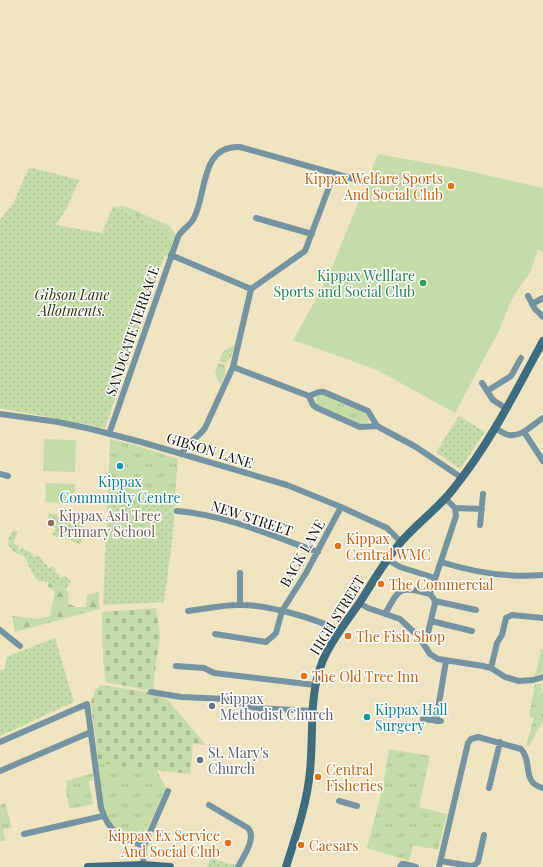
<svg xmlns="http://www.w3.org/2000/svg" width="543" height="867" font-family="'Playfair Display',serif">
<style>
.grass{fill:url(#grass-tufts)}
.forest{fill:url(#forest-firs)}
.cemetery{fill:url(#cemetery-stones)}
.park{fill:url(#park-dots)}
.pitch{fill:#c6dca8}
.lines{fill:none;stroke-linecap:round;stroke-linejoin:round}
.street{stroke:#7693a1;stroke-width:6}
.secondary{stroke:#406c80;stroke-width:8}
.food-dot{fill:#e8710a;stroke:#fff;stroke-width:1.5}
.leisure-dot{fill:#2e9e5b;stroke:#fff;stroke-width:1.5}
.culture-dot{fill:#0f9aa8;stroke:#fff;stroke-width:1.5}
.education-dot{fill:#8d6e63;stroke:#fff;stroke-width:1.5}
.worship-dot{fill:#6b7280;stroke:#fff;stroke-width:1.5}
.labels{text-anchor:middle;dominant-baseline:central;stroke-width:3;stroke-linejoin:round;paint-order:stroke}
.food-label{font-size:14px;fill:#c56008;stroke:#fff;text-anchor:start}
.leisure-label{font-size:14px;fill:#27864d;stroke:#fff;text-anchor:end}
.park-label{font-size:14px;font-style:italic;fill:#263508;stroke:#fff}
.street-label{font-size:14px;fill:#0f0c02;stroke:#fff}
.culture-label{font-size:14px;fill:#0d838f;stroke:#fff}
.education-label{font-size:14px;fill:#785e54;stroke:#fff;text-anchor:start}
.worship-label{font-size:14px;fill:#5b616d;stroke:#fff;text-anchor:start}
</style>
<defs>
<pattern id="grass-tufts" width="24" height="20" patternUnits="userSpaceOnUse"><rect width="24" height="20" fill="#c6dca8"/><path d="M3 7l-1-3M5 7V3M7 7l1-3M15 17l-1-3M17 17v-4M19 17l1-3" fill="none" stroke="#a9bc8f"/></pattern>
<pattern id="forest-firs" width="22" height="20" patternUnits="userSpaceOnUse"><rect width="22" height="20" fill="#c6dca8"/><path d="M5 1l3.5 6h-7zM16 11l3.5 6h-7z" fill="#a9bc8f"/></pattern>
<pattern id="cemetery-stones" width="16" height="16" patternUnits="userSpaceOnUse"><rect width="16" height="16" fill="#c6dca8"/><path d="M2 7V4a2 2 0 0 1 4 0v3zM10 15v-3a2 2 0 0 1 4 0v3z" fill="#a9bc8f"/></pattern>
<pattern id="park-dots" width="8" height="8" patternUnits="userSpaceOnUse"><rect width="8" height="8" fill="#c6dca8"/><path d="M2 2h.1M6 6h.1" fill="none" stroke="#a9bc8f" stroke-width="1.8" stroke-linecap="round"/></pattern>
</defs>
<rect width="100%" height="100%" fill="#eee4c1"/>
<!-- grass -->
<path class="grass" d="M121 206 127 207 170 226 175 234 169 254 166 257 163 256 171 237 169 231 116 207Z
M235 345 231 357 226 363 219 361 223 351Z
M218 363 225 365V375L220 385 215 372Z
M323 394 367 414 369 419 368 422 361 424 319 406 316 403V397L319 395Z
M110 439 134 445 178 459 175 497 108 489Z
M541 650H543V672L535 676Z
M541 683 543 699V721L529 746 526 745 534 718 529 716 535 685Z
M389 749 430 756 419 807 447 814 438 850 413 845 409 861 367 848 383 786Z
M98 763 156 769 166 788 142 839 139 842C133 839 127 838 122 834 100 819 100 787 98 763Z
M93 773V780L89 781 93 804 70 809 65 789 67 788 66 781Z
M5 803 12 827 3 830 6 841H0V805Z"/>
<!-- forest -->
<path class="forest" d="M49 582 68 591 69 604 76 607H86L87 595 99 592V609L15 632 12 616 38 619 50 616 55 592 48 587Z"/>
<!-- cemetery -->
<path class="cemetery" d="M156 608 160 636 153 686 155 690 151 691 106 682 103 662 102 612Z
M101 685 148 692 168 700 206 745 193 744 190 774 98 763 91 702 95 690Z"/>
<!-- park -->
<path class="park" d="M29 167 79 180 68 206 56 225 102 233 113 206 169 231 171 237 105 428 0 408V220L13 204Z
M459 416 485 432 460 469 436 452Z
M108 489 175 497 173 535 164 602 103 605Z
M48 514H57V517L63 520 65 516 68 515 70 516 73 520 76 517 80 518 81 524 83 525 82 541 80 545 61 536 59 538 52 535 56 528 51 525 48 521Z
M14 530 18 532 13 543 19 547 18 550 20 551 22 548 33 554 32 556 35 557 36 555 43 559 42 562 48 565 47 567 50 568 51 566 56 569 55 572 60 575 59 577 62 578 64 576 71 580 66 590 49 582 40 581 36 579 31 571 25 557C21 554 16 554 13 551 6 545 7 535 14 530Z
M55 638 74 702 0 736V670H5L6 659 8 656Z
M211 858 230 864H235L234 867H207Z"/>
<!-- pitch -->
<path class="pitch" d="M378 154 455 168 543 188V252L538 250 530 273 520 286 510 303 500 329 455 413 377 370 293 340 327 279Z
M44 439 76 440 75 472 43 471Z
M46 483 75 484 74 503 45 502Z"/>
<g class="lines">
<!-- street -->
<path class="street" d="M256 218 312 234
M171 255 251 289
M251 289 305 251 334 174
M528 296 535 309 543 317
M532 304 543 298
M233 367 309 396 313 405 317 408 360 427 377 426
M482 383 493 400 507 409
M487 391 511 376 521 358
M309 396 319 392H324L368 411 377 426 416 447 462 478
M0 414 58 422 91 429 141 442 287 485 341 507 387 528 401 542
M495 428C499 430 505 435 509 435 522 437 533 424 543 418
M524 432 543 461
M109 434 178 237C182 229 190 226 194 218 207 193 200 145 240 147L361 181
M182 454C186 443 198 438 205 428L233 367 251 289
M0 474 8 476
M455 508 482 509
M177 511C226 515 272 536 318 552
M480 525 483 494
M388 560 400 567 435 578
M441 562C473 572 509 578 543 575
M240 573V605
M435 601 476 610
M359 603 368 608 400 619 418 636 430 654 438 659 483 666 491 668 505 677 519 681 533 680 543 677
M188 611C205 609 222 605 238 605 266 604 315 618 340 631
M385 614C400 587 399 586 430 594
M431 621 472 631
M0 630 20 646
M428 633 435 603 434 599 430 594 456 516 455 508 446 499
M215 634 266 642 273 636 276 633 282 611 306 573 341 507
M176 666 204 668 214 673 315 685
M491 668 497 643 502 635 506 618 512 615 543 618
M151 692 181 697 227 699 255 708 313 711
M423 719 441 721
M436 721 446 661
M0 742 87 704 101 808C110 834 120 837 144 846
M0 771 91 732
M489 788 500 742
M339 801 357 806
M209 805 248 828C257 838 243 857 238 867
M24 834 103 816
M441 861 471 866 475 865 478 862 484 835
M143 865 144 846 168 791
M400 867 402 864H404L416 867
M439 867 468 743 471 739 478 737 521 749C533 761 521 783 543 788"/>
<!-- secondary -->
<path class="secondary" d="M88 867 143 865 170 867
M286 867C296 835 307 804 310 771 314 733 308 696 323 660 332 639 347 621 360 602 373 582 385 560 401 542 417 523 439 508 454 488 490 443 516 391 543 341"/>
</g>
<!-- markers -->
<g class="food-dot">
<circle cx="451" cy="186" r="4"/>
<circle cx="338" cy="546" r="4"/>
<circle cx="381" cy="584" r="4"/>
<circle cx="348" cy="636" r="4"/>
<circle cx="304" cy="676" r="4"/>
<circle cx="318" cy="777" r="4"/>
<circle cx="228" cy="843" r="4"/>
<circle cx="301" cy="845" r="4"/>
</g>
<circle class="leisure-dot" cx="423" cy="283" r="4"/>
<g class="culture-dot">
<circle cx="120" cy="466" r="4"/>
<circle cx="367" cy="717" r="4"/>
</g>
<circle class="education-dot" cx="51" cy="523" r="4"/>
<g class="worship-dot">
<circle cx="212" cy="706" r="4"/>
<circle cx="200" cy="760" r="4"/>
</g>
<g class="labels">
<!-- food labels -->
<g class="food-label">
<text x="443" y="178" text-anchor="end">Kippax Welfare Sports<tspan x="443" dy="16">And Social Club</tspan></text>
<text x="346" y="538">Kippax<tspan x="346" dy="16">Central WMC</tspan></text>
<text x="389" y="584">The Commercial</text>
<text x="356" y="636">The Fish Shop</text>
<text x="312" y="676">The Old Tree Inn</text>
<text x="326" y="769">Central<tspan x="326" dy="16">Fisheries</tspan></text>
<text x="220" y="835" text-anchor="end">Kippax Ex Service<tspan x="220" dy="16">And Social Club</tspan></text>
<text x="309" y="845">Caesars</text>
</g>
<!-- leisure labels -->
<g class="leisure-label">
<text x="415" y="275">Kippax Wellfare<tspan x="415" dy="16">Sports and Social Club</tspan></text>
</g>
<!-- park labels -->
<g class="park-label">
<text x="72" y="294">Gibson Lane<tspan x="72" dy="16">Allotments.</tspan></text>
</g>
<!-- street labels -->
<g class="street-label">
<text transform="translate(132 331) rotate(-71)">SANDGATE TERRACE</text>
<text transform="translate(210 450) rotate(17)">GIBSON LANE</text>
<text transform="translate(252 518) rotate(18)">NEW STREET</text>
<text transform="translate(302 553) rotate(-60)">BACK LANE</text>
<text transform="translate(337 615) rotate(-58)">HIGH STREET</text>
</g>
<!-- culture labels -->
<g class="culture-label">
<text x="120" y="481">Kippax<tspan x="120" dy="16">Community Centre</tspan></text>
<text x="375" y="709" text-anchor="start">Kippax Hall<tspan x="375" dy="16">Surgery</tspan></text>
</g>
<!-- education labels -->
<g class="education-label">
<text x="59" y="515">Kippax Ash Tree<tspan x="59" dy="16">Primary School</tspan></text>
</g>
<!-- worship labels -->
<g class="worship-label">
<text x="220" y="698">Kippax<tspan x="220" dy="16">Methodist Church</tspan></text>
<text x="208" y="752">St. Mary's<tspan x="208" dy="16">Church</tspan></text>
</g>
</g>
</svg>
